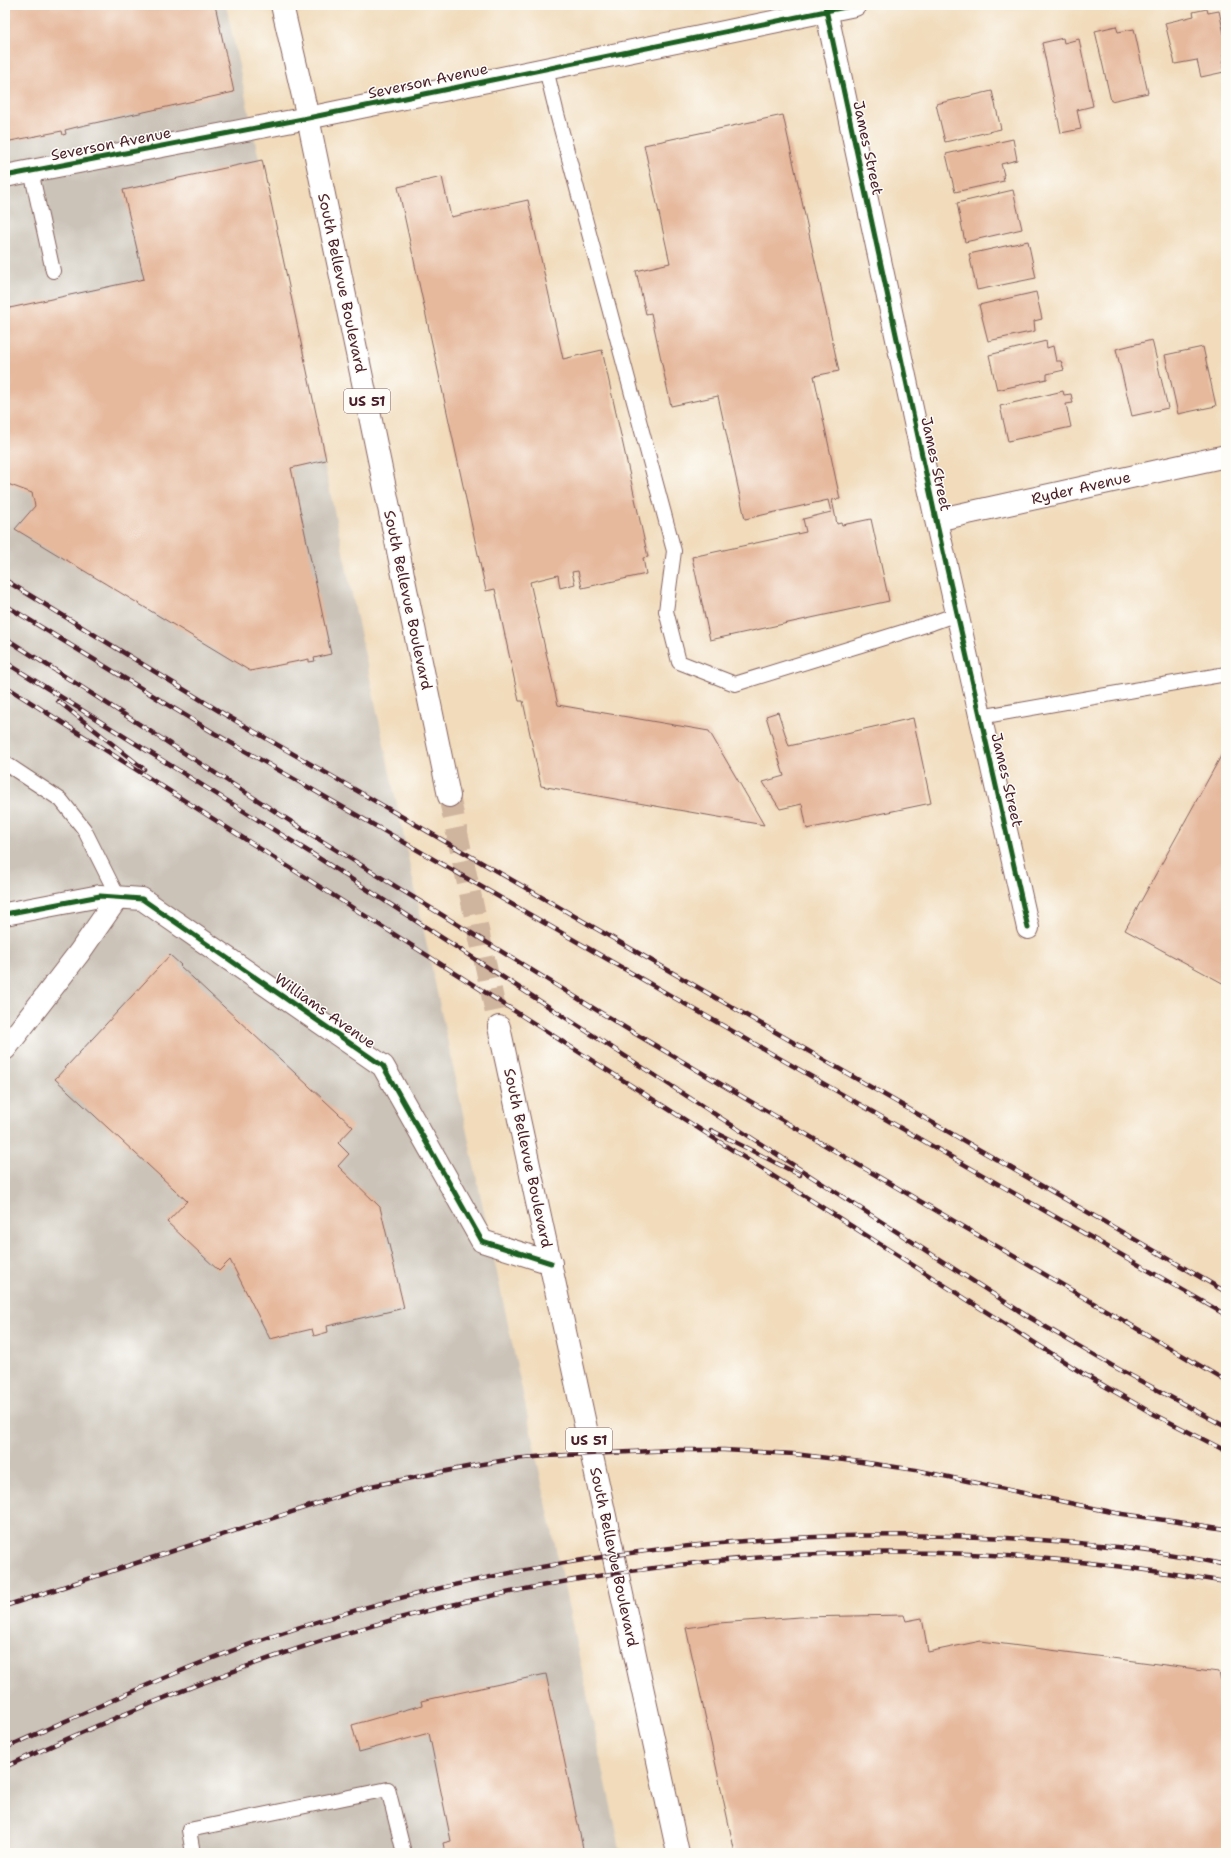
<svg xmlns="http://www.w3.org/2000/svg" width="1231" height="1858" font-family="'Shantell Sans',sans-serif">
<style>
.industrial{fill:#cbc3b8}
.building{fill:#e6b99d}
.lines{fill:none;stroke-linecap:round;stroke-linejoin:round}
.primary-tunnel{stroke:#d0b59e;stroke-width:22;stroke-dasharray:22 11;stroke-linecap:butt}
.service-casing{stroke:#84615d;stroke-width:16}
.minor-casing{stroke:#84615d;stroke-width:24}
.primary-casing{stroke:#84615d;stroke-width:24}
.service{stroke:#fff;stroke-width:14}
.minor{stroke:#fff;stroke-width:22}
.primary{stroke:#fff;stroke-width:22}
.rail-casing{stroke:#4a1f2b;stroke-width:4.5}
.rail{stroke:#fdfcf7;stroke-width:3;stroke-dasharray:9;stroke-linecap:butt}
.cycleway-casing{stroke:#fdfcf7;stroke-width:8}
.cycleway{stroke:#1b5e20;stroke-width:5}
.labels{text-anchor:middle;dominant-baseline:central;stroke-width:3;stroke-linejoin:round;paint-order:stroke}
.shield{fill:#fdfcf7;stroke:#806168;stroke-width:1}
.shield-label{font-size:14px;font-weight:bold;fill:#4a1f2b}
.street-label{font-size:15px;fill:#4a1f2b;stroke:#fdfcf7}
</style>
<rect width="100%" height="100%" fill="#fdfcf7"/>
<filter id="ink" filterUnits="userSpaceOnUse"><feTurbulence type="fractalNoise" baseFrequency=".025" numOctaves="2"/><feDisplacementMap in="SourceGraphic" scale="8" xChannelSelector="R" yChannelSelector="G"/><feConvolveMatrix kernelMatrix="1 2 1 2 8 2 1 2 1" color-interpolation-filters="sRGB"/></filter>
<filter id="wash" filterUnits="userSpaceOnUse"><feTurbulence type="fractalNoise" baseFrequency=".012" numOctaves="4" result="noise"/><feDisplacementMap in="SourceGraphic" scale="16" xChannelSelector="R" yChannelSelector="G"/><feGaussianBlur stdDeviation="0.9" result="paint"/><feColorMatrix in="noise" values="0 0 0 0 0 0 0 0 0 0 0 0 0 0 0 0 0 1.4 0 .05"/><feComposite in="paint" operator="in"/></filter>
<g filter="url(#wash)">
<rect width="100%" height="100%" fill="#f1dbbb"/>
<!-- industrial -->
<path class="industrial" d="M5 5H226L621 1853H5Z"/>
<g id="blocks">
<!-- building -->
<path class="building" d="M5 5H215L234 92 81 126 65 130 66 134 63 135 62 131 5 142Z
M1207 9 1208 13 1219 11 1226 43V53L1224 54 1225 60 1222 61 1224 72 1201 77 1197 60 1175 64 1165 23 1194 16 1193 12Z
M1116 26 1118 32 1134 29 1148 93 1111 101 1095 31Z
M1063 38 1064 43 1079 39 1093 106 1077 110 1081 129 1061 133 1042 43Z
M992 91 1001 129 945 142 936 104Z
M783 115 839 371 814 376 840 499 832 500 837 524 841 523 842 525 871 519 889 601 710 640 692 557 806 532 803 519 831 512 828 500 745 519 718 396 671 406 651 313 646 314 636 271 670 263 644 145Z
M1013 139 1017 160 1001 164 1004 175H1003L1004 181 955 192 946 154Z
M262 160 326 460 291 468 331 654 314 658 315 661 309 662V659L250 671 15 529 35 506 32 493 5 483V309L144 279 123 190Z
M442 177 451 217 528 200 563 359 602 350 648 557 643 558 646 574 582 588 578 571 572 572 575 584 560 588 558 575 530 582 558 705 709 731 764 825 541 786 523 701H519L495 589 486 591 398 187Z
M1013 190 1022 229 965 242 957 203Z
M1028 241 1036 278 977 290 969 254Z
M1036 292 1042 319 1034 321 1035 331 988 341 979 305Z
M1152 340 1168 408 1132 416 1116 349Z
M1046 341 1047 348 1053 346 1056 361H1061L1064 370 1047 374V379L997 390 989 355Z
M1203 347 1216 406 1178 414 1165 355Z
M1063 391 1064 395 1071 394 1073 403 1066 404 1071 427 1008 441 1000 406Z
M778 712 789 746 913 718 931 803 807 829 802 804 780 809 763 782 784 776 766 716Z
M1226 747V985L1125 930Z
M170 955 181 965 180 966 353 1127 338 1143 349 1154 338 1166 380 1207 404 1308 327 1326 328 1332 314 1336 312 1329 270 1339 230 1260 219 1271 167 1222 187 1201 55 1079Z
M904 1615 906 1621 922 1618 928 1652 981 1641 1219 1672 1226 1705V1853H735L686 1628 719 1623 800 1617Z
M546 1674 584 1853H445L443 1843 451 1841 429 1733 359 1752 352 1725 422 1705 421 1701Z"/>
</g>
</g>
<g filter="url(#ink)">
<use href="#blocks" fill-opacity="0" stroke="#84615d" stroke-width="1"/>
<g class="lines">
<!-- primary-tunnel -->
<path class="primary-tunnel" d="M449 796 499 1027"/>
<defs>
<path id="service" d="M546 69 556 110 674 551 666 611 679 662 735 684 932 623 957 614
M31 171 53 271
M980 717 1226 674
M5 763 61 800 84 829 118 897
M193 1853 189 1830 388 1789 404 1853"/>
<path id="minor" d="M825 5 936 520 1028 928
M5 176 308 118 855 5
M936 520 1226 456
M5 914 100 896 142 899 383 1066 482 1241 551 1263
M5 1049 79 953 118 897"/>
<path id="primary" d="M282 5 308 118 449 796
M499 1027 678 1853"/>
</defs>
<!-- service casing -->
<use href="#service" class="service-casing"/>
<!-- minor casing -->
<use href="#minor" class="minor-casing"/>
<!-- primary casing -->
<use href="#primary" class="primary-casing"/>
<!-- service -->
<use href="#service" class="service"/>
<!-- minor -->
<use href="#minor" class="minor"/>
<!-- primary -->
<use href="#primary" class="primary"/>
<defs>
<path id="rail" d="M5 580 224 714 1226 1292
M5 605 214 733 1226 1315
M5 638 304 830 629 1030 1226 1381
M5 662 314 855 1027 1316 1111 1365 1226 1427
M5 686 1082 1373 1150 1412 1226 1451
M58 701 144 769
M711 1130 800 1175
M5 1606 371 1486 477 1465 512 1459 547 1456 672 1450H724L794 1454 861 1462 916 1470 1116 1513 1226 1529
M5 1748C91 1710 178 1669 267 1638 495 1560 741 1527 982 1537 1064 1540 1145 1547 1226 1565
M5 1767C146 1702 292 1643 443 1607 637 1560 839 1543 1038 1558 1101 1563 1164 1572 1226 1582"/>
</defs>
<!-- rail casing -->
<use href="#rail" class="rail-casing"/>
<!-- rail -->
<use href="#rail" class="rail"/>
<defs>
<path id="cycleway" d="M825 5 936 520 1028 928
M5 176 308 118 855 5
M5 914 100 896 142 899 383 1066 482 1241 551 1263"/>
</defs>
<!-- cycleway casing -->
<use href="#cycleway" class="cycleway-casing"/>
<!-- cycleway -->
<use href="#cycleway" class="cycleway"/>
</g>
</g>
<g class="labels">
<!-- shield labels -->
<g class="shield">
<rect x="344" y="389" width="46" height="24" rx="3"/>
<rect x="566" y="1428" width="46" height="24" rx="3"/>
</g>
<g class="shield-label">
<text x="367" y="401">US 51</text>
<text x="589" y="1440">US 51</text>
</g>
<!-- street labels -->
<g class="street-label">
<text transform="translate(428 81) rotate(-12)">Severson Avenue</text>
<text transform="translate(111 144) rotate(-11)">Severson Avenue</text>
<text transform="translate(868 148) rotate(78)">James Street</text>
<text transform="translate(342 283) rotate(78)">South Bellevue Boulevard</text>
<text transform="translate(936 464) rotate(78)">James Street</text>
<text transform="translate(1081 488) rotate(-13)">Ryder Avenue</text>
<text transform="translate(408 600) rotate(78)">South Bellevue Boulevard</text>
<text transform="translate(1007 780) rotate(77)">James Street</text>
<text transform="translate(325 1011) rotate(35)">Williams Avenue</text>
<text transform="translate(528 1158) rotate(78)">South Bellevue Boulevard</text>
<text transform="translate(614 1557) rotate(78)">South Bellevue Boulevard</text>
</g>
</g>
<!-- margin -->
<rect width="1231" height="1858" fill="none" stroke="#fdfcf7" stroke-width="20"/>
</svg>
